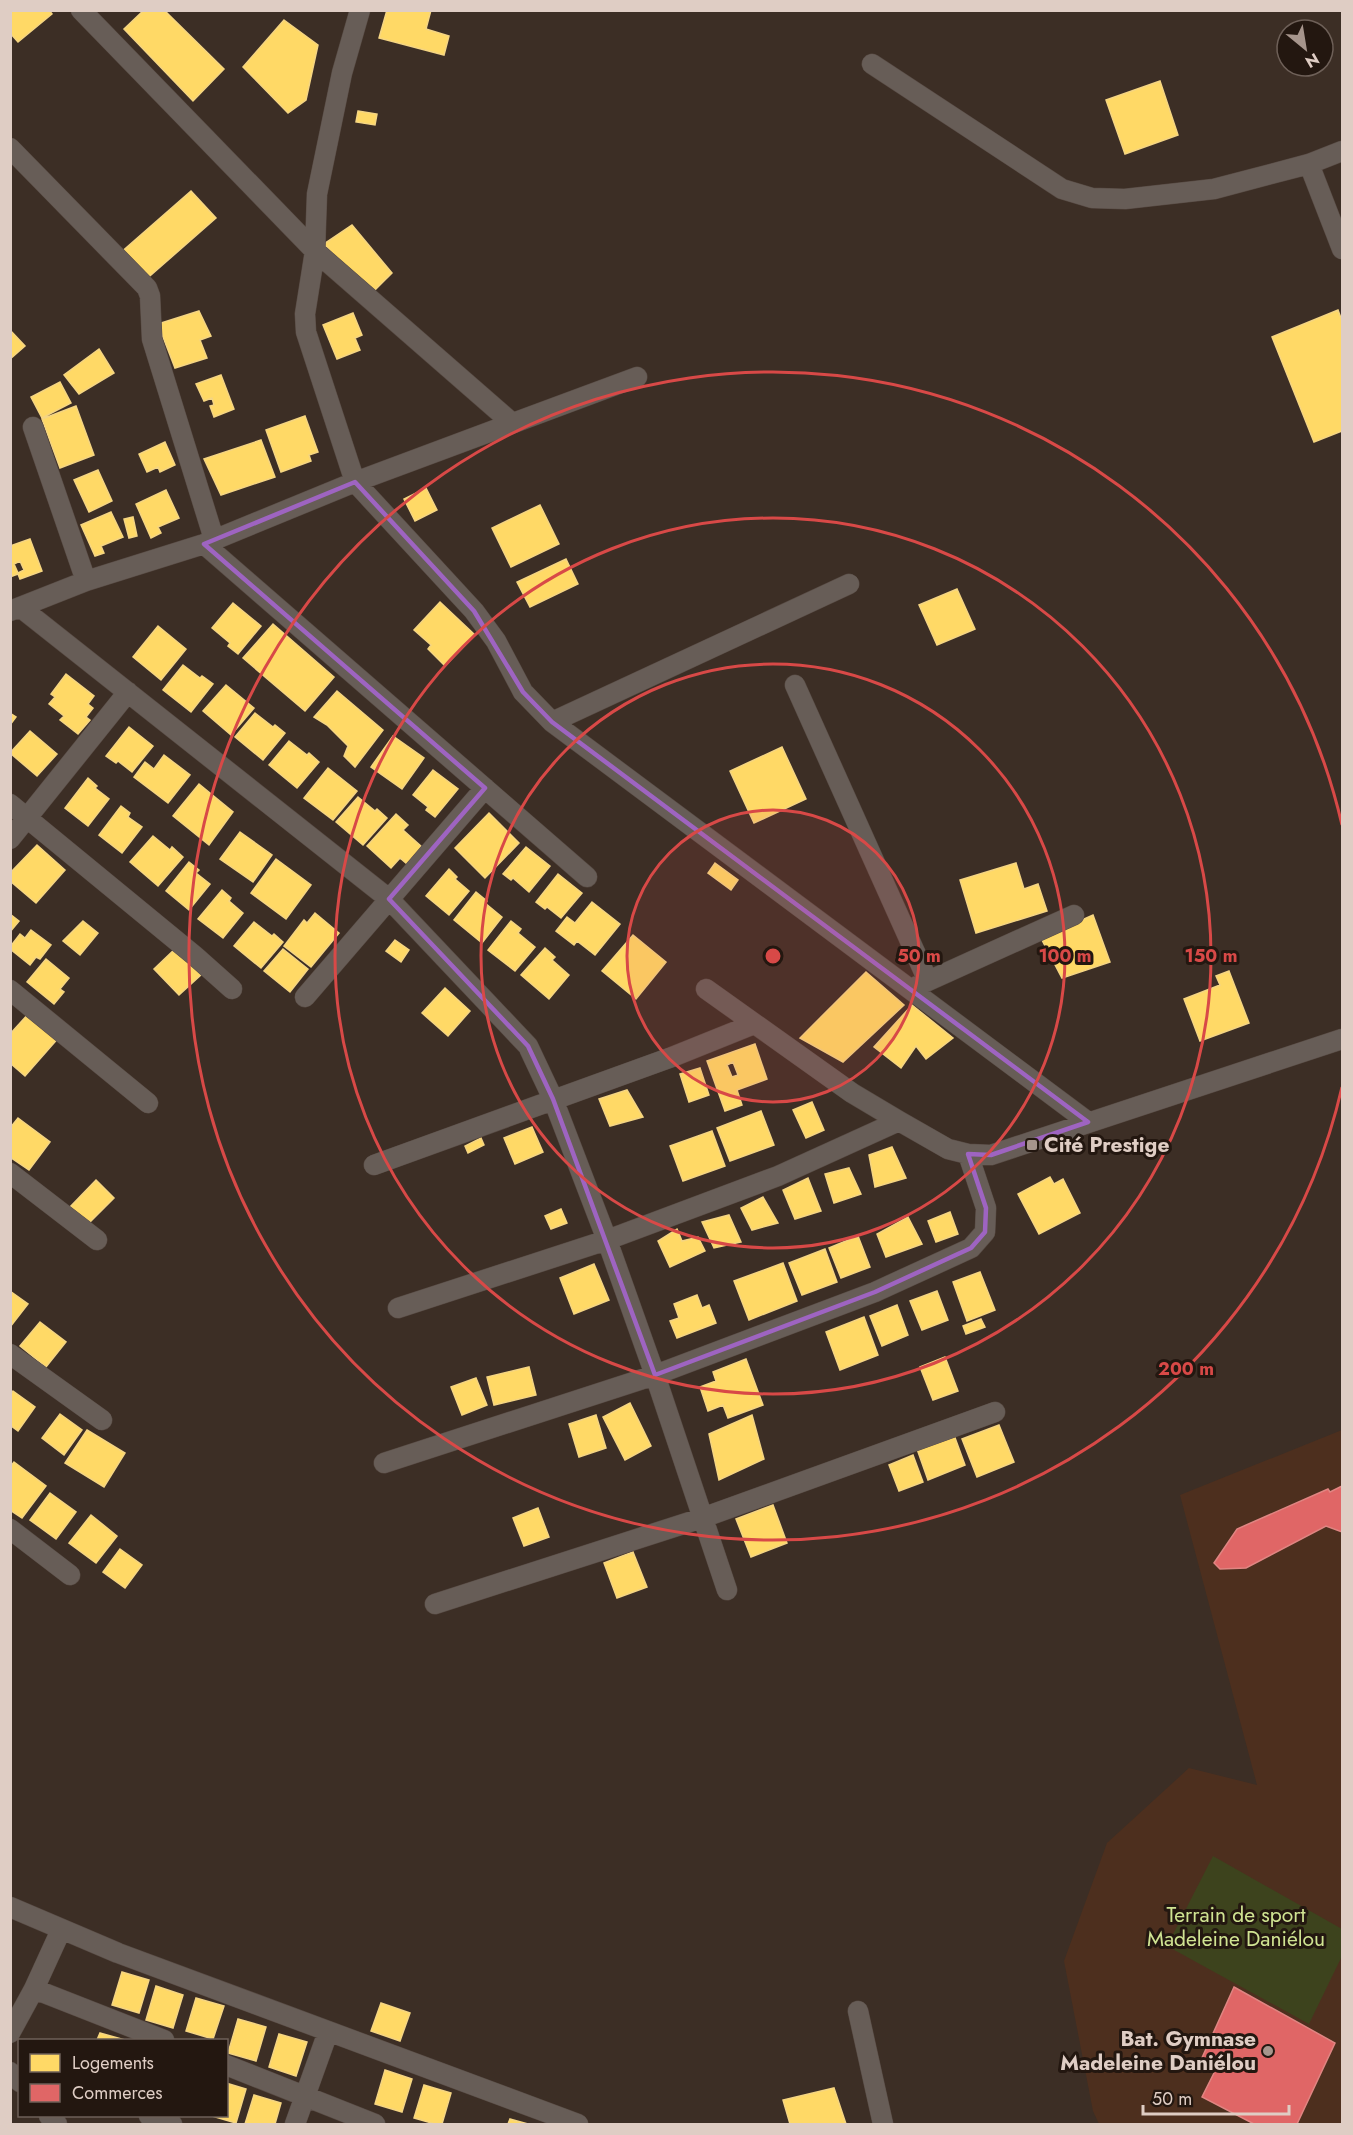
<svg xmlns="http://www.w3.org/2000/svg" width="1353" height="2135" font-family="Jost,sans-serif">
<style>
.built{fill:#4d2f1e}
.green{fill:#3d431d}
.homes{fill:#ffd966;stroke:#f5d582;stroke-width:1.5;fill-rule:evenodd}
.shops{fill:#e06666;stroke:#e08582;stroke-width:1.5}
.lines{fill:none;stroke-linecap:round;stroke-linejoin:round}
.minor-casing{stroke:#574a43;stroke-width:21}
.minor{stroke:#675d57;stroke-width:20}
.marked{fill:none;stroke:#9e64c1;stroke-width:4.5;stroke-linejoin:round}
.ring{fill:none;stroke:#d84947;stroke-width:3}
.poi-dot{fill:#a6958c;stroke:#231710;stroke-width:2}
.labels{text-anchor:middle;dominant-baseline:central;stroke-width:6;stroke-linejoin:round;paint-order:stroke}
.poi-label{font-size:21px;font-weight:bold;fill:#dfcdc4;stroke:#231710;text-anchor:start}
.park-label{font-size:21px;fill:#d0e492;stroke:#231710}
.centre{fill:#d84947;stroke:#231710;stroke-width:3}
.ring-label{font-size:18px;text-anchor:middle;font-weight:bold;fill:#d84947;stroke:#231710;stroke-width:6;stroke-linejoin:round;paint-order:stroke}
</style>
<rect width="100%" height="100%" fill="#3c2e25"/>
<!-- built -->
<path class="built" d="M1342 1430V2124H1099L1093 2111 1064 1961 1107 1843 1189 1768 1257 1785 1180 1495Z"/>
<!-- green -->
<path class="green" d="M1213 1856 1342 1929V1956L1309 2024 1167 1946Z"/>
<!-- homes -->
<path class="homes" d="M10 10H49L52 14 18 42 10 33Z
M144 10H164L224 69 193 101 124 29Z
M387 10H431L426 29 449 36 444 55 379 38Z
M284 20 318 45 306 100 288 113 243 67Z
M1160 81 1178 135 1125 154 1106 100Z
M358 111 377 114 375 125 356 122Z
M191 191 216 218 143 282 119 254Z
M352 225 392 273 370 295 324 244Z
M1338 310 1342 321V431L1314 442 1272 337Z
M199 311 211 336 200 340 207 358 175 368 158 324Z
M353 313 362 335 355 338 360 350 337 359 323 325Z
M10 330 25 346 10 359Z
M99 349 114 373 79 394 64 375Z
M221 375 234 409 214 417 210 406 214 405 212 398 204 401 196 384Z
M60 382 71 403 42 418 31 397Z
M76 406 94 455 60 468 42 419Z
M305 416 318 452 309 455 311 461 281 472 266 430Z
M261 440 275 477 221 495 204 459Z
M165 442 175 465 160 472 158 467 147 472 139 454Z
M98 470 112 501 89 512 74 480Z
M426 488 437 510 415 521 404 499Z
M166 490 179 518 158 527 161 533 151 538 136 504Z
M540 505 559 544 511 567 492 528Z
M111 512 123 537 101 546 104 553 95 556 81 525Z
M133 517 137 536 129 538 124 519Z
M30 539 42 571 20 579 18 574 10 577V546ZM20 561 24 570 18 573 14 564Z
M566 559 578 584 530 607 517 582Z
M957 589 975 629 937 645 919 605Z
M440 602 475 635 445 666 428 649 431 645 414 630Z
M233 603 261 626 238 654 228 646 230 643 212 628Z
M273 624 334 677 305 711 243 658Z
M158 626 186 649 161 680 133 657Z
M183 665 200 678 202 676 213 684 191 712 163 690Z
M66 674 94 696 88 704 93 708 86 717 90 720 78 734 60 720 64 716 49 704 55 697 51 694Z
M226 685 254 708 231 735 203 711Z
M337 691 383 730 355 767 344 756 348 746 327 725 314 717Z
M10 713 16 717 10 725Z
M255 713 273 727 275 725 285 733 263 760 235 737Z
M129 727 153 746 132 772 118 761 116 763 106 756Z
M30 731 57 754 37 776 10 753Z
M393 736 424 758 402 789 371 767Z
M289 741 307 755 309 753 319 762 297 788 269 765Z
M782 747 806 799 754 823 730 771Z
M164 755 190 775 168 803 134 777 145 762 154 769Z
M328 768 357 791 333 820 304 798Z
M433 770 458 789 435 817 426 810 428 807 413 795Z
M88 778 97 786 95 788 109 799 88 826 65 808Z
M199 784 233 812 209 845 173 816Z
M358 797 375 811 377 809 387 818 363 845 336 822Z
M121 806 130 813 128 817 142 827 122 853 99 835Z
M489 813 519 843 485 878 455 848Z
M396 814 408 825 403 830 422 847 407 864 400 858 391 868 367 846Z
M240 832 272 855 253 882 220 859Z
M153 836 170 850 172 847 183 857 158 886 130 862Z
M37 845 65 870 36 903 10 881V873Z
M526 847 550 866 529 892 513 878 511 880 503 874Z
M276 859 311 885 286 919 251 893Z
M189 862 199 870 196 873 210 884 189 910 166 891Z
M715 863 738 880 731 890 708 873Z
M1016 863 1024 889 1038 884 1047 911 976 933 960 880Z
M449 869 457 877 455 879 469 891 449 915 426 896Z
M558 874 582 893 561 918 547 907 545 909 536 902Z
M222 890 231 898 229 901 243 913 223 938 198 919Z
M476 892 487 901 485 903 502 917 482 943 454 920Z
M592 902 620 924 595 955 577 941 574 945 556 931 567 917 575 923Z
M315 913 339 933 311 967 284 946 304 920 307 923Z
M10 914 19 921 10 932Z
M1093 915 1110 962 1062 978 1041 938Z
M83 921 98 933 80 955 63 941Z
M511 921 521 929 518 933 535 947 515 971 488 950Z
M254 922 272 936 274 934 283 942 261 968 234 946Z
M31 930 51 945 40 959 36 957 30 965 10 949V947L20 934 25 938Z
M633 935 666 962 636 999 602 971Z
M395 940 409 950 401 962 386 951Z
M177 947 202 974 179 995 154 969Z
M545 948 555 957 552 960 569 975 549 999 521 975Z
M283 949 308 969 290 992 264 971Z
M46 959 69 978 60 989 64 992 54 1004 27 982Z
M1229 971 1249 1023 1200 1041 1184 999 1220 985 1216 976Z
M866 972 904 1005 843 1062 800 1038Z
M445 988 470 1011 448 1036 422 1013Z
M912 1005 953 1038 926 1059 916 1046 901 1068 874 1047Z
M31 1011 60 1036 25 1076 10 1063V1034Z
M755 1044 767 1079 737 1090 742 1105 725 1111 707 1061ZM733 1062 738 1075 732 1077 727 1065Z
M700 1068 709 1095 689 1102 680 1074Z
M627 1090 643 1117 610 1126 599 1099Z
M812 1102 824 1130 806 1138 793 1110Z
M761 1111 774 1145 730 1161 717 1128Z
M18 1118 50 1142 29 1170 10 1157V1128Z
M532 1127 543 1152 515 1164 504 1138Z
M712 1131 725 1166 683 1181 670 1146Z
M481 1138 484 1145 468 1153 465 1146Z
M892 1147 906 1178 875 1187 869 1155Z
M849 1168 861 1194 834 1203 825 1174Z
M1050 1177 1054 1184 1063 1179 1080 1213 1039 1234 1018 1194Z
M808 1178 821 1211 795 1219 783 1190Z
M96 1180 114 1198 88 1224 70 1207Z
M763 1197 778 1223 752 1230 741 1208Z
M561 1209 567 1223 551 1229 545 1216Z
M950 1212 958 1234 936 1242 928 1221Z
M729 1215 741 1242 714 1248 702 1222Z
M908 1217 922 1244 886 1257 877 1234Z
M677 1229 682 1241 698 1237 705 1251 670 1267 658 1241Z
M858 1236 870 1267 841 1278 829 1248Z
M825 1249 837 1282 802 1295 789 1263Z
M783 1263 797 1301 749 1320 734 1281Z
M594 1264 609 1300 574 1314 560 1278Z
M980 1272 995 1310 967 1321 953 1282Z
M10 1291 28 1304 10 1327Z
M937 1291 948 1320 922 1330 910 1301Z
M697 1295 702 1308 709 1305 716 1323 677 1338 670 1321 679 1318 674 1304Z
M897 1305 908 1335 882 1346 870 1316Z
M864 1317 878 1355 840 1370 826 1332Z
M981 1319 985 1327 966 1334 963 1326Z
M40 1322 66 1342 46 1367 20 1346Z
M945 1357 958 1391 933 1400 920 1367Z
M746 1359 763 1405 728 1418 723 1405 708 1411 700 1387 716 1381 713 1372Z
M529 1367 536 1395 494 1405 487 1377Z
M476 1378 487 1405 462 1415 451 1387Z
M13 1391 35 1407 18 1431 10 1425V1395Z
M630 1403 651 1446 625 1460 603 1417Z
M60 1414 82 1430 64 1455 42 1438Z
M596 1415 606 1448 579 1457 569 1424Z
M752 1415 764 1459 719 1480 709 1434Z
M999 1425 1014 1462 977 1477 962 1439Z
M87 1430 125 1453 104 1487 65 1463Z
M954 1435 965 1465 928 1480 917 1449Z
M913 1455 923 1482 899 1491 889 1465Z
M14 1462 46 1486 22 1518 10 1510V1467Z
M50 1493 76 1512 56 1539 30 1520Z
M773 1505 787 1543 751 1557 736 1519Z
M538 1508 549 1537 524 1546 513 1518Z
M91 1515 117 1536 96 1563 69 1543Z
M120 1549 142 1565 125 1588 103 1572Z
M633 1552 647 1587 617 1598 604 1563Z
M122 1972 149 1980 139 2013 112 2005Z
M156 1986 183 1995 173 2028 146 2020Z
M196 1998 224 2006 213 2039 186 2031Z
M381 2003 410 2013 400 2041 371 2031Z
M238 2019 266 2027 256 2061 228 2053Z
M100 2033 125 2040H97Z
M279 2034 307 2042 296 2076 269 2067Z
M385 2070 412 2079 402 2112 375 2104Z
M226 2083 246 2089 236 2123 212 2116H226Z
M424 2085 451 2093 442 2124H435L414 2118Z
M834 2088 846 2124H790L783 2100Z
M254 2095 281 2103 275 2124H245Z
M510 2119 528 2124H508Z"/>
<!-- shops -->
<path class="shops" d="M1342 1486V1532L1326 1526 1246 1568 1220 1569 1214 1563 1237 1529 1328 1489 1330 1492Z
M1234 1987 1335 2043 1297 2124H1254L1202 2097 1216 2069 1201 2060Z"/>
<g class="lines">
<defs>
<path id="minor" d="M81 10 315 251 305 314 306 332 355 482 637 377
M360 10 342 73 317 194 315 251 512 423
M872 64 1062 189 1092 198 1125 199 1214 189 1309 164 1342 151
M10 148 147 288 150 296 152 339 214 539
M1309 164 1342 249
M33 427 86 581
M204 544 587 877
M20 607 389 899 528 1046 553 1099 607 1240 655 1375 727 1590
M10 611 86 581 204 544 355 482 474 611 496 641 523 692 552 722 1088 1122
M795 685 928 981
M552 722 849 584
M10 804 195 956 232 989
M10 839 128 692
M917 986 1074 915
M706 989 852 1093 899 1121 948 1149 968 1154 991 1155 1342 1039
M10 990 148 1103
M305 997 485 788
M374 1165 672 1057 754 1024
M10 1173 97 1240
M398 1308 607 1240 778 1176 899 1121
M10 1354 102 1420
M384 1463 655 1375 875 1292 971 1248 985 1232 986 1208 968 1154
M10 1529 70 1575
M435 1604 702 1518 995 1412
M10 1907 118 1953 578 2124
M34 1989 164 2040
M858 2011 883 2124
M10 2033 34 1989 61 1930
M226 2065 375 2124
M10 2072 20 2082
M49 2116 57 2124
M149 2116 172 2124
M295 2124 328 2032"/>
</defs>
<!-- minor casing -->
<use href="#minor" class="minor-casing"/>
<!-- minor -->
<use href="#minor" class="minor"/>
</g>
<!-- marked area -->
<path class="marked" d="M355 482 474 611 523 692 552 722 1088 1122 991 1155 968 1154 986 1208 985 1232 971 1248 875 1292 655 1375 553 1099 528 1046 389 899 485 788 204 544Z"/>
<!-- distance rings -->
<circle cx="773" cy="956" r="146" fill="#d84947" fill-opacity=".12"/>
<g class="ring">
<circle cx="773" cy="956" r="146"/>
<circle cx="773" cy="956" r="292"/>
<circle cx="773" cy="956" r="438"/>
<path d="M1342 1087A584 584 0 1 1 1342 825"/>
</g>
<!-- markers -->
<g class="poi-dot">
<rect x="1026" y="1139" width="12" height="12" rx="3"/>
<circle cx="1268" cy="2051" r="6"/>
</g>
<g class="labels">
<!-- poi labels -->
<g class="poi-label">
<text x="1044" y="1145">Cité Prestige</text>
<text x="1256" y="2039" text-anchor="end">Bat. Gymnase<tspan x="1256" dy="24">Madeleine Daniélou</tspan></text>
</g>
<!-- park labels -->
<g class="park-label">
<text x="1236" y="1915">Terrain de sport<tspan x="1236" dy="24">Madeleine Daniélou</tspan></text>
</g>
</g>
<circle cx="773" cy="956" r="9" class="centre"/>
<g class="ring-label">
<text x="919" y="962">50 m</text>
<text x="1065" y="962">100 m</text>
<text x="1211" y="962">150 m</text>
<text x="1186" y="1375">200 m</text>
</g>
<!-- border -->
<rect width="1353" height="2135" fill="none" stroke="#dfcdc4" stroke-width="24"/>
<!-- legend -->
<rect x="18" y="2039" width="210" height="78" fill="#231710" stroke="#6e6058" stroke-width="1.5"/>
<rect x="30" y="2054" width="30" height="18" fill="#ffd966" stroke="#6e6058" stroke-width="1.5"/>
<text x="72" y="2069" font-size="18" fill="#dfcdc4">Logements</text>
<rect x="30" y="2084" width="30" height="18" fill="#e06666" stroke="#6e6058" stroke-width="1.5"/>
<text x="72" y="2099" font-size="18" fill="#dfcdc4">Commerces</text>
<!-- north arrow -->
<g transform="translate(1305 48) rotate(150)"><circle r="28" fill="#231710" stroke="#6e6058" stroke-width="1.5"/>
<path d="M0-4.5L10 22L0 15L-10 22Z" fill="#a6958c"/>
<text y="-9" font-size="16" font-weight="bold" text-anchor="middle" fill="#dfcdc4">N</text>
</g>
<!-- scale -->
<path d="M1143 2105v9h146v-9" fill="none" stroke="#dfcdc4" stroke-width="3"/>
<text x="1152" y="2105" font-size="18" fill="#dfcdc4" stroke="#231710" stroke-width="4.5" paint-order="stroke">50 m</text>
</svg>
